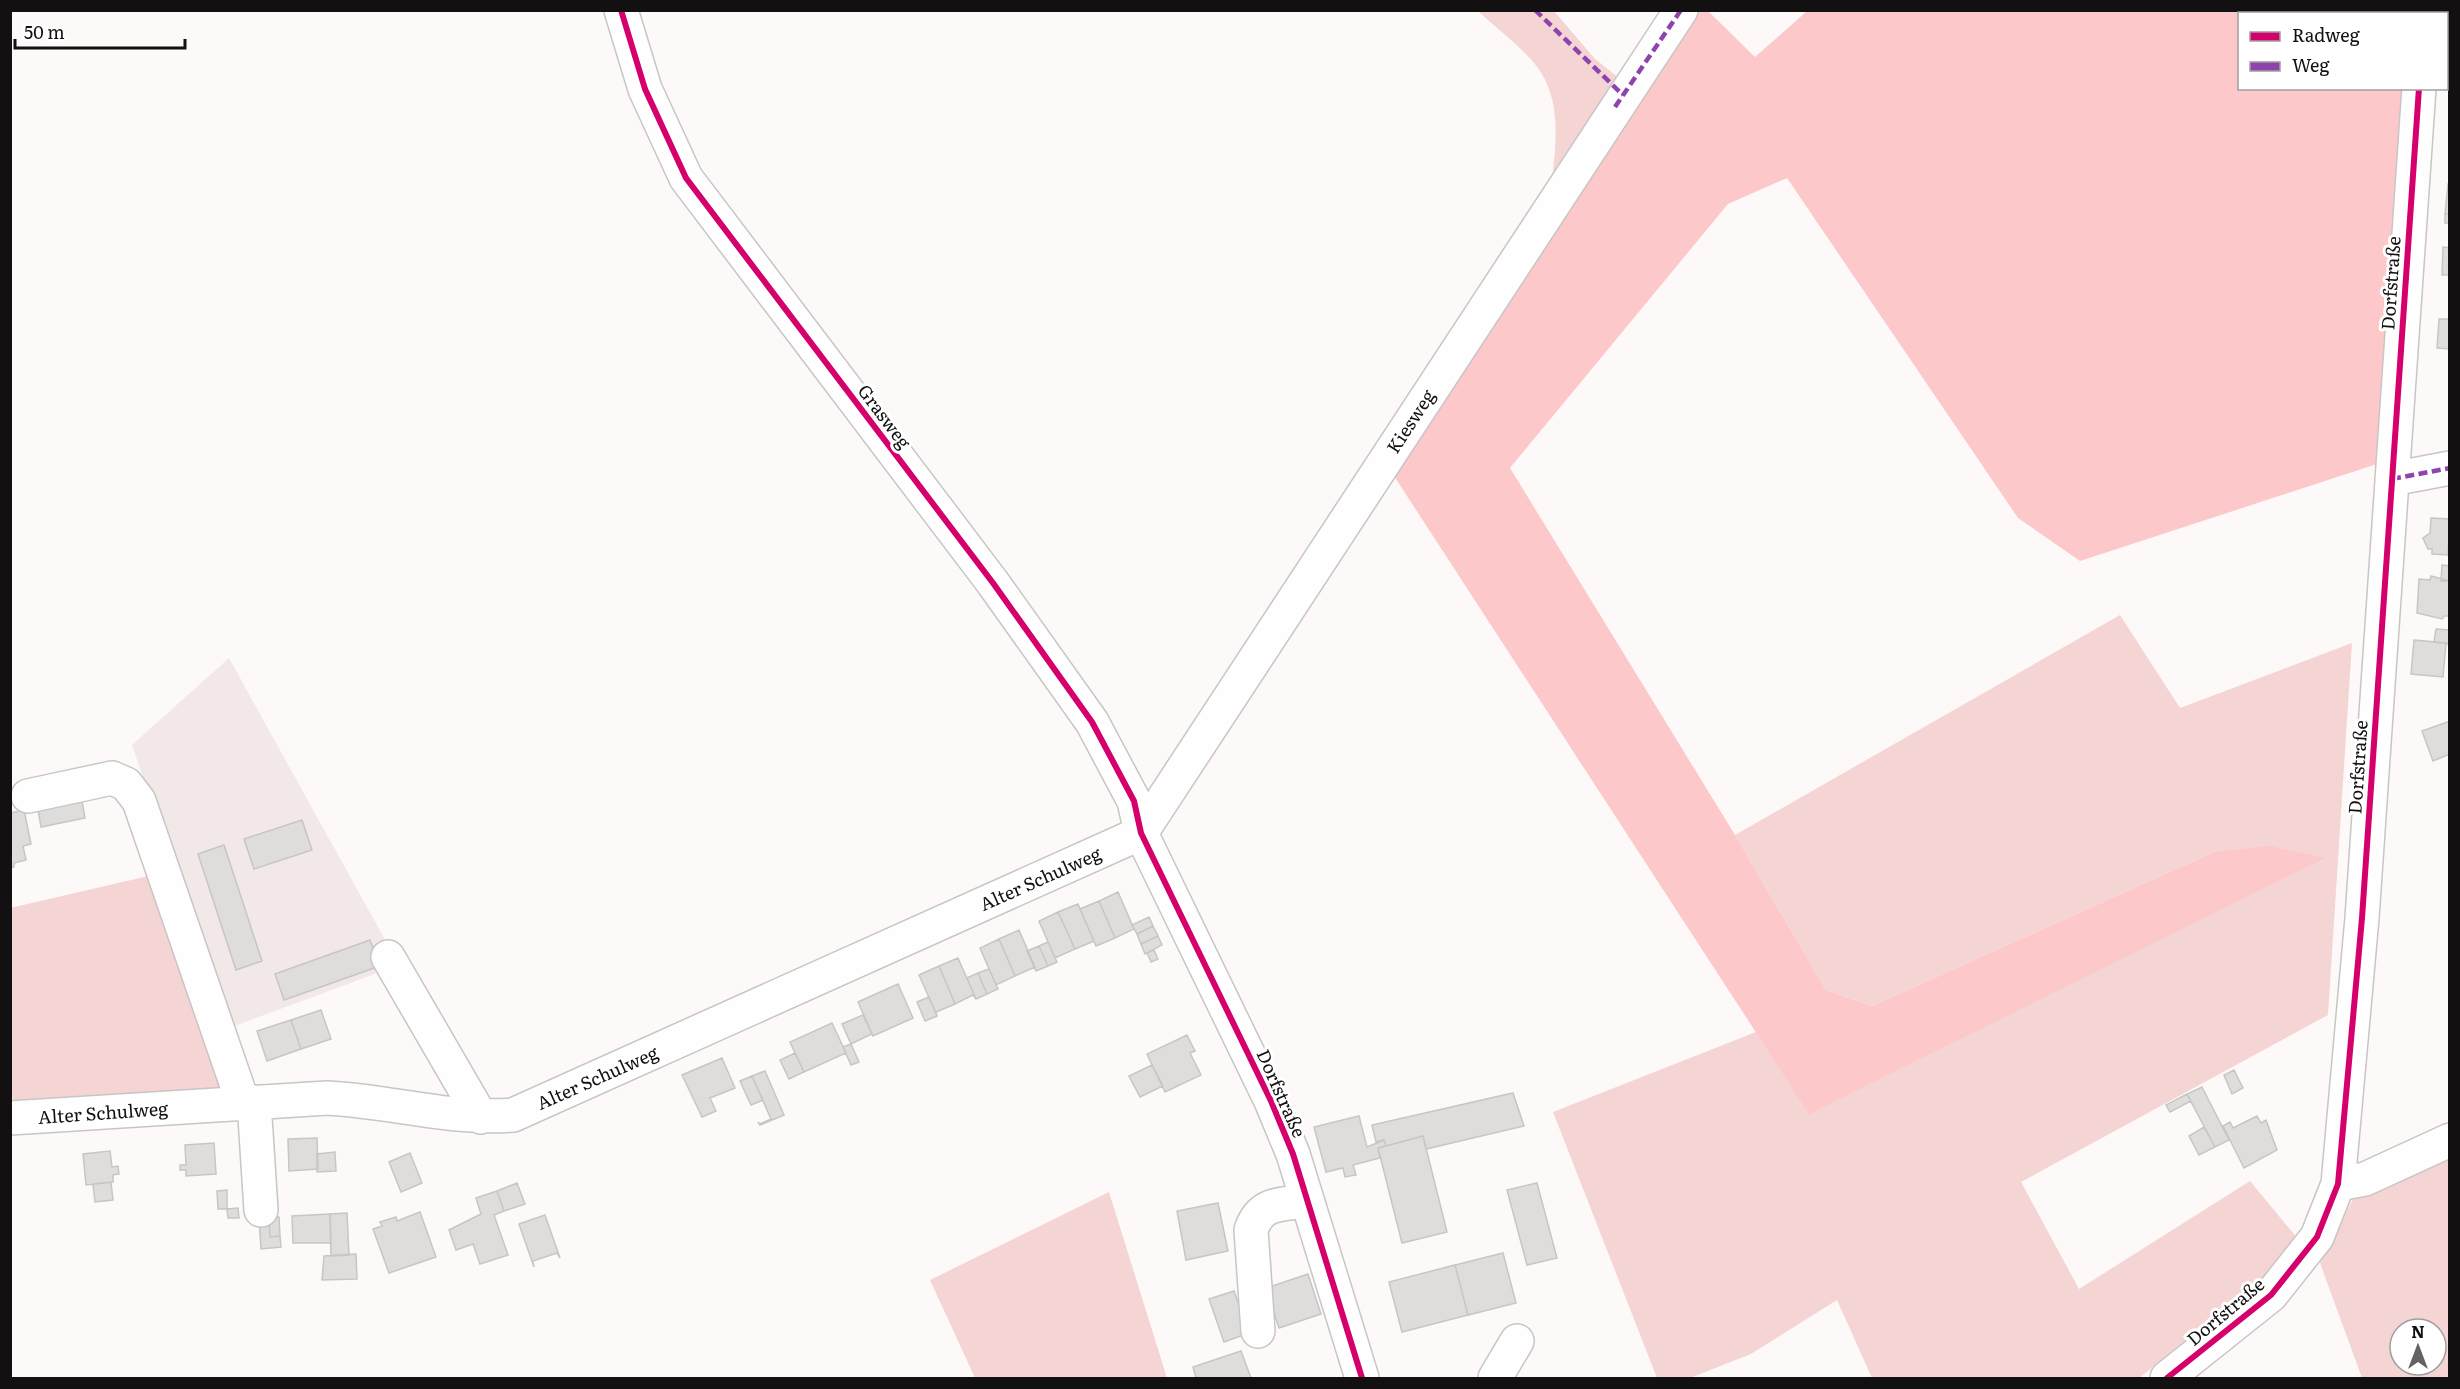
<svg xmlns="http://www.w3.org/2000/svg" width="2460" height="1389" font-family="Literata,serif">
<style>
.built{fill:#f2e8e8}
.green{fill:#f5d4d4;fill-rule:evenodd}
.forest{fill:#fdc8ca}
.building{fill:#dfdcdc;stroke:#c8c5c5;stroke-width:1.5}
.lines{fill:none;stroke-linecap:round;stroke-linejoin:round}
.minor-casing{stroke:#c8c5c5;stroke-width:36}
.minor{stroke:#fffefe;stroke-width:33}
.quiet{stroke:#8e44ad;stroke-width:4.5;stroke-dasharray:9 4.5;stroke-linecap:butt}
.cycleway-casing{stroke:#fff;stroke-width:10}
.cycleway{stroke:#d6006c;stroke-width:6}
.labels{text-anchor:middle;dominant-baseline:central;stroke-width:6;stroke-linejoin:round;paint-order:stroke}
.street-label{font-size:18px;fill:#121010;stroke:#fff}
</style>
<rect width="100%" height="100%" fill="#fdf9f9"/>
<!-- built -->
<path class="built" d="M229 658 399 965 229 1028 132 745Z"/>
<!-- green -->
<path class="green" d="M1478 11H1554L1595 59 1624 82 1550 194C1555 153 1564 104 1538 68 1522 47 1497 29 1478 11Z
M2120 615 2180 708 2352 643 2328 1015 2021 1182 2079 1289 2250 1181 2298 1239 2253 1289 2139 1378H1872L1837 1300 1751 1354 1690 1378H1657L1553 1112 1756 1032 1810 1113 2214 852 1872 1006 1826 990 1735 835Z
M157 874 225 1091 14 1103 10 1091V908Z
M2450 1153 2449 1378H2362L2320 1263 2355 1195ZM2400 1329H2436V1365H2400Z
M1109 1192 1167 1378H975L930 1280Z"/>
<!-- forest -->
<path class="forest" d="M1697 11H1708L1755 57 1807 11H2409V14H2240V88L2404 89 2377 464 2080 561 2018 518 1787 178 1728 204 1510 468 1735 835 1826 990 1872 1006 2214 852 2269 846 2325 858 1809 1114 1394 476Z"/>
<!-- building -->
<path class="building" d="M2448 184H2450V214H2445Z
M2445 214H2450V223H2445Z
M2443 247 2450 248V275H2442Z
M2439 319H2450V349L2437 348Z
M2431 518 2450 519 2448 555 2432 554V549H2428L2423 538 2430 533Z
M2442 565 2450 566V581H2441Z
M2431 576 2450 581V616H2444L2442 619 2417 613 2419 579 2430 580Z
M2436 629 2450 630V644L2434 642Z
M2414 640 2446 643 2443 677 2411 674Z
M2450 721V754L2433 761 2422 731Z
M82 801 85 818 41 827 38 810Z
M24 810 31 844 23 846 26 860 14 863V867L10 868V813Z
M302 820 312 850 254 869 244 839Z
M224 845 262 961 236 970 198 854Z
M1118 892 1134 929 1115 938 1099 901Z
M1099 901 1115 938 1096 946 1080 909Z
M1078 904 1094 941 1075 949 1058 912Z
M1058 912 1075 949 1055 958 1039 921Z
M1149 917 1153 926 1137 934 1132 925Z
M1153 926 1158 936 1141 944 1137 934Z
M1019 930 1035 967 1015 976 999 939Z
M1158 936 1162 945 1145 954 1141 944Z
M999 939 1015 976 996 985 980 948Z
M370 940 380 966 284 1000 275 974Z
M1048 942 1057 962 1048 966 1039 946Z
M1039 946 1048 966 1036 971 1027 951Z
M1154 950 1158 959 1151 962 1147 953Z
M958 958 976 999 973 995 955 1004 939 966Z
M939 966 955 1004 936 1012 937 1016 919 975Z
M989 969 998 989 987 994 978 973Z
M978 973 987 994 976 999 967 978Z
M898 984 913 1018 873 1036 858 1002Z
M929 997 937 1016 925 1021 917 1002Z
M321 1010 331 1039 301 1049 291 1020Z
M863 1015 872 1034 851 1044 842 1024Z
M291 1020 301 1049 267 1061 257 1031Z
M832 1023 846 1053 804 1072 790 1042Z
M1187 1035 1195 1051 1190 1053 1201 1075 1165 1092 1147 1054Z
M851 1044 859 1062 851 1065 843 1047Z
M795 1053 804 1072 789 1079 780 1060Z
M722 1058 735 1088 710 1098 716 1111 702 1117 682 1075Z
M1152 1065 1163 1086 1140 1097 1129 1076Z
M2234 1070 2243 1088 2232 1094 2224 1075Z
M765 1071 784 1115 760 1125 758 1122 760 1124 771 1119 752 1076Z
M752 1076 763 1100 751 1105 740 1081Z
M2202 1087 2229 1140 2215 1147 2187 1094Z
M1513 1093 1524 1126 1426 1149 1423 1136 1386 1146 1384 1140 1376 1142 1372 1125Z
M2187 1094 2191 1101 2170 1112 2166 1105Z
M1359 1116 1367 1147 1384 1140 1386 1146 1378 1148 1380 1158 1353 1165 1356 1175 1345 1177 1343 1168 1326 1172 1314 1127Z
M2257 1116 2261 1123 2266 1120 2277 1150 2244 1168 2223 1126 2230 1122 2233 1128Z
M2204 1127 2215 1147 2199 1155 2189 1136Z
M1423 1136 1447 1232 1402 1243 1378 1148Z
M317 1138 318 1169 289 1171 288 1139Z
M214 1143 216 1174 186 1176V1170H180V1165H186L185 1145Z
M110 1151 112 1167 118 1166 119 1174 113 1175V1182L86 1185 83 1154Z
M335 1152 336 1171 317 1172V1154Z
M410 1153 422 1183 401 1192 389 1162Z
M111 1182 113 1200 95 1202 93 1184Z
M517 1183 525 1204 504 1211 497 1191Z
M1537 1183 1557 1258 1527 1265 1507 1190Z
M227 1190V1209H218L217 1191Z
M497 1191 504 1211 494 1215 508 1255 480 1264 473 1244 456 1250 449 1230 481 1214 476 1198Z
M1218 1203 1228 1251 1186 1260 1177 1211Z
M238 1208 239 1218H228L227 1209Z
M420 1212 436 1257 389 1273 373 1229 382 1226 380 1222 396 1217 397 1221Z
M347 1213 349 1255 331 1256 330 1214Z
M330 1214 331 1243H293L292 1216Z
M545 1215 560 1258 557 1253 533 1261 534 1267 519 1224Z
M279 1217 280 1236 270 1237 269 1218Z
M259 1218H269L270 1237 280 1236 281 1247 261 1249Z
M1503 1253 1516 1303 1468 1315 1455 1265Z
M356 1254 357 1279 322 1280 324 1256Z
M1455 1265 1468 1315 1402 1332 1389 1282Z
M1308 1274 1321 1314 1279 1328 1266 1288Z
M1234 1291 1249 1333 1224 1342 1209 1299Z
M1241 1351 1251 1378H1196L1193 1367Z"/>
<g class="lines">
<defs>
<path id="minor" d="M621 10 645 89 686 178 993 583 1092 722 1134 801 1141 833 1271 1101 1293 1154 1362 1378
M2424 14V10
M2392 479 2450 468
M28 796 112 778 126 784 139 801 243 1103
M1141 833 1681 10
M388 957 481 1117
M254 1102 261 1210
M10 1118 327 1098C390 1101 450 1120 513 1115L1141 833
M2338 1184 2365 1179 2450 1140
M1258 1331 1251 1230C1261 1201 1281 1205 1307 1201
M1495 1378 1517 1341
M2167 1378 2271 1295 2317 1237 2338 1184 2362 918 2419 88"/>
</defs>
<!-- minor casing -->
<use href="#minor" class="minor-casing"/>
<!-- minor -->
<use href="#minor" class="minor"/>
<!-- quiet -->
<path class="quiet" d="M1535 10 1623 95
M1615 107 1681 10
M2392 479 2450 468"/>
<defs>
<path id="cycleway" d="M621 10 645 89 686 178 993 583 1092 722 1134 801 1141 833 1271 1101 1293 1154 1362 1378
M2167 1378 2271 1295 2317 1237 2338 1184 2362 918 2419 88"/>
</defs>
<!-- cycleway casing -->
<use href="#cycleway" class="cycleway-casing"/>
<!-- cycleway -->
<use href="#cycleway" class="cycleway"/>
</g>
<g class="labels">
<!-- street labels -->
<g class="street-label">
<text transform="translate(2390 283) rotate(-86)">Dorfstraße</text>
<text transform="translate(885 416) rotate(53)">Grasweg</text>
<text transform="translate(1410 421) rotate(-57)">Kiesweg</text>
<text transform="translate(2357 767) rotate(-86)">Dorfstraße</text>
<text transform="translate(1040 878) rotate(-24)">Alter Schulweg</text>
<text transform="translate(597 1077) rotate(-24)">Alter Schulweg</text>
<text transform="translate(1282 1093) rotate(66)">Dorfstraße</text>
<text transform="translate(103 1112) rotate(-4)">Alter Schulweg</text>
<text transform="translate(2225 1311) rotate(-40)">Dorfstraße</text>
</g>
</g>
<!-- border -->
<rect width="2460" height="1389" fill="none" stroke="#121010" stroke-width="24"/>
<!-- legend -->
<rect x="2238" y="12" width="210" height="78" fill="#ffffff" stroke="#a09f9f" stroke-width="1.5"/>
<rect x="2250" y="32" width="30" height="9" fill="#d6006c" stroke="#a09f9f" stroke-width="1.5"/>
<text x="2292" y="42" font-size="18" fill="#121010">Radweg</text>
<rect x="2250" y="62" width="30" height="9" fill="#8e44ad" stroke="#a09f9f" stroke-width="1.5"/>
<text x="2292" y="72" font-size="18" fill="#121010">Weg</text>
<!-- north arrow -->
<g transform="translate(2418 1347)"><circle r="28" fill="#ffffff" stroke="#a09f9f" stroke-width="1.5"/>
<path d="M0-4.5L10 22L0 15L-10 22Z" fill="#646262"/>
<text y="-9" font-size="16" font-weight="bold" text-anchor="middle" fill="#121010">N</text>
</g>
<!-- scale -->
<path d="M15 39v9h170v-9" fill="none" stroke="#121010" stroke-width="3"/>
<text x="24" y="39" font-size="18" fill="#121010" stroke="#ffffff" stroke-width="4.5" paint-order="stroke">50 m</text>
</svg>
